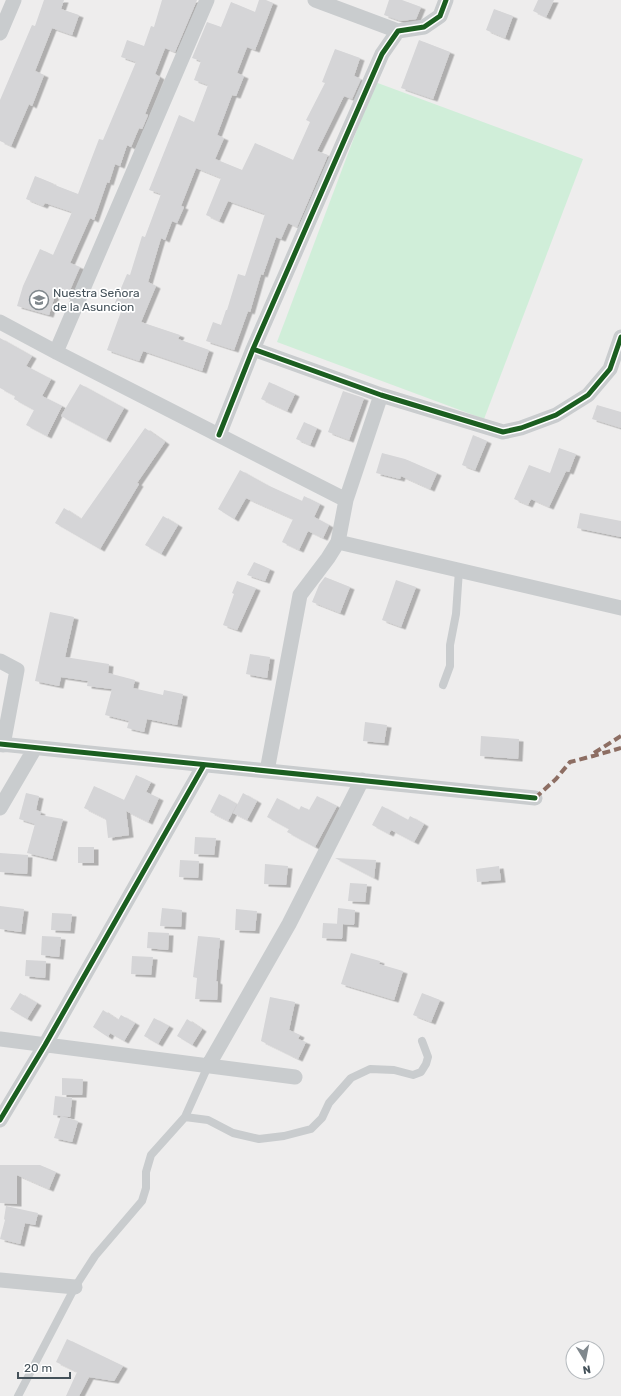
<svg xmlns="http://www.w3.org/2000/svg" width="621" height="1396" font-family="Rubik,sans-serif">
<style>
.green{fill:#d0eed9}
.building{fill:#d5d5d7;filter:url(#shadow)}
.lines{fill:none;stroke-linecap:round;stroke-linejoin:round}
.lane{stroke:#c9ccce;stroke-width:8}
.street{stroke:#c9ccce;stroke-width:15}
.quiet{stroke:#8d6e63;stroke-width:4;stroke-dasharray:8 4;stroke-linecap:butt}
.cycleway-casing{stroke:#fff;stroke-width:8}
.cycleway{stroke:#1b5e20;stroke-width:5}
.labels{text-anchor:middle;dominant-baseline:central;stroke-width:3.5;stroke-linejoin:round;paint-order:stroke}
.poi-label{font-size:12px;fill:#445159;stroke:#fff;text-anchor:start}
</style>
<defs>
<filter id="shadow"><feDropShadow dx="4.5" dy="2.5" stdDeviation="0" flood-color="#0004"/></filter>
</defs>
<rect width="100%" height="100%" fill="#eeeded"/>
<!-- green -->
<path class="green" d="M375 82 583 159 484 419 277 342Z"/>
<!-- building -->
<path class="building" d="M44 0H64L61 9 79 15 72 35 52 28 35 71 44 75 32 106 29 104 11 146 0 141V100L32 25 35 26Z
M162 0H197L175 52 165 48 155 74 160 77 145 114 148 115 142 129 139 128 131 147 127 145 120 166 115 164 109 183 107 182 94 220 90 218 70 263 80 267 67 297 56 292 49 315 17 306 23 286 40 249 53 255 72 212 45 203 43 206 26 199 35 176 52 183V184L78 194 99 139 103 140 136 62 121 57 127 40 144 46 151 26 154 27Z
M259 0H266L273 3 255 50 247 47 237 73 244 76 236 96 232 95 217 135 224 138 215 159 242 170 255 143 293 160 310 122 306 120 325 83 322 82 335 49 360 58 354 76 361 79 352 99 344 96 317 151 328 155 297 227 288 223 281 239 276 237 263 275 261 274 250 312 248 311 234 350 206 341 213 322 221 325 226 310H227L238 274 245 276 265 214 228 201 219 221 206 215 221 178 196 168 181 206 184 207 177 223 172 221 165 240 161 238 148 282 156 286 141 322 180 335 178 339 209 350 202 371 143 351 139 361 107 350 122 309 114 305 127 274 130 275 142 236 145 237 161 194 149 190 179 115 194 122 208 85 194 80 201 61 192 58 207 22 221 27 231 2 255 12Z
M389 0H402L421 7 416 19 401 21 384 15Z
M538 0H554L546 17 533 11Z
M494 9 513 16 505 38 486 30Z
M419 40 450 52 433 99 401 88Z
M0 338 32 356 26 366 51 379 42 396 62 406 47 436 26 425 34 410 14 399 15 396 0 388Z
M269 382 295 394 287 411 261 399Z
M80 384 124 408 106 440 61 416Z
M343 391 364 398 349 440 328 432Z
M597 405 621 412V428L592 419Z
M304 422 317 428 310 445 296 439Z
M145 428 165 442 137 483 139 484 100 549 55 523 64 508 81 519Z
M473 435 487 441 475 470 462 465Z
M559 448 576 454 569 472 566 471 549 507 531 499 528 505 514 499 529 465 550 473Z
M382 453 405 459 437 473 430 489 401 476 400 479 376 473Z
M240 470 267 485 302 501 304 496 320 504 314 517 329 525 323 538 308 531 299 550 282 542 293 519 246 498 234 519 218 509Z
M580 513 621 521V537L577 528Z
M163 516 178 525 161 554 145 545Z
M254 562 270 569 265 581 247 575Z
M325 577 350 587 340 613 312 602 319 585Z
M396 580 416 587 401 627 382 620Z
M237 581 256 588 237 630 223 625 234 594 232 593Z
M50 612 74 617 65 657 109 664 108 673 135 680 133 688 163 695 164 690 183 694 177 725 147 719 144 732 127 728 129 721 105 715 112 689 87 686 88 681 61 677 59 686 35 681Z
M250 654 270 657 267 678 246 674Z
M365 722 387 725 384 743 363 741Z
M481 736 519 739 518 759 480 756Z
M136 775 151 782 146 792 159 798 148 822 126 811 129 835 108 838 106 819 84 808 94 786 124 800Z
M26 793 39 796 36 810 41 812 40 815 63 819 52 859 27 853 35 824 19 819Z
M243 793 257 801 247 820 233 813Z
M219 794 237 804 228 821 210 812Z
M317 796 337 806 315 847 287 832 289 829 267 817 277 798 299 810 301 806 309 810Z
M382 806 408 820 410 816 424 824 414 842 391 830 389 834 372 825Z
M195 837 216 838 214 855 194 854Z
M78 847H94V863H78Z
M0 853 28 855 27 874 0 872Z
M335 858 376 860 374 878Z
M180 860 199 861 198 878 179 877Z
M265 864 288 866 286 885 264 884Z
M499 866 501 880 477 882 476 869Z
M350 883 367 884 365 902 348 901Z
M0 906 24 909 21 932 0 929Z
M162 908 182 910 181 927 160 926Z
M338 908 355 910 354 925 343 924 342 939 322 938 323 923 342 924H337Z
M236 909 257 911 255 931 235 930Z
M52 913 72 914 70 931 51 930Z
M148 932 169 933 168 950 147 948Z
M42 936 61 937 59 957 41 955Z
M198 936 220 938 216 981 218 982 217 1000 195 999 197 978 193 977Z
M351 953 380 961 379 964 403 971 394 1000 341 984Z
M132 956 153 957 151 975 131 974Z
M26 960 46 961 45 978 25 976Z
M20 993 37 1003 27 1019 10 1009Z
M422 993 440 1000 431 1022 413 1015Z
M270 997 295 1002 289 1030 300 1035 298 1039 306 1042 298 1059 261 1041Z
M103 1010 118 1020 121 1015 135 1023 124 1041 110 1033 108 1037 93 1027Z
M154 1018 169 1026 158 1044 144 1036Z
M187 1019 202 1029 192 1045 177 1036Z
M62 1078 83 1079 82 1095H62Z
M55 1096 72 1098 70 1117 53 1115Z
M61 1116 78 1121 72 1142 54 1138Z
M0 1165H40L56 1172 49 1189 17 1175V1204L0 1203Z
M6 1206 38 1213 35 1225 25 1223 20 1244 0 1239 5 1220 4 1219Z
M67 1339 123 1366 114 1381 89 1377 79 1396H66L77 1372 56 1362Z"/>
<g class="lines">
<!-- lane -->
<path class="lane" d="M443 685 450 666V645L456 614 459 570
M185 1117 208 1120 233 1133 259 1139 284 1136 311 1129 322 1118 329 1103 351 1078 370 1069 394 1070 413 1075 421 1072 426 1064 428 1057 422 1041
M18 1396 75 1287 95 1256 142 1201 146 1188V1172L151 1155 185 1117 208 1066"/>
<!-- street -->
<path class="street" d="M315 0 398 31
M0 33 14 0
M0 322 56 352 346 500
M253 349 381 395 503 432 521 428 556 415 588 395 610 369 621 337
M56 352 207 0
M219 435 253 349 382 54 398 31 424 27 440 16 446 0
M338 542 621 608
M0 661 17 670 3 745
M0 744 535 798
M267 771 300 595 328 558 338 542 346 500 381 395
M0 808 35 748
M0 1039 295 1077
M208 1066 289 924 362 780
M0 1120 45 1045 204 765
M0 1280 75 1287"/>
<!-- quiet -->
<path class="quiet" d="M594 753 621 736
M535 798 556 779 570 762 593 756 621 748"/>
<defs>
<path id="cycleway" d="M253 349 381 395 503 432 521 428 556 415 588 395 610 369 621 337
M219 435 253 349 382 54 398 31 424 27 440 16 446 0
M0 744 535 798
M0 1120 45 1045 204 765"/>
</defs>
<!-- cycleway casing -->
<use href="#cycleway" class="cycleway-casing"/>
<!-- cycleway -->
<use href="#cycleway" class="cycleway"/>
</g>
<!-- icons -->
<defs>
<symbol id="school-ring" viewBox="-11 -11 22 22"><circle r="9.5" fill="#fff" stroke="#80888d" stroke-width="1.5"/><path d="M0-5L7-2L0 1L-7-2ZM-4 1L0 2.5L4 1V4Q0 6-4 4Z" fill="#80888d"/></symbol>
</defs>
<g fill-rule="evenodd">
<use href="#school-ring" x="28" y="289" width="22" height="22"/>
</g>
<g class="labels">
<!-- poi labels -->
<g class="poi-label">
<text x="53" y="293">Nuestra Señora<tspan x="53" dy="14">de la Asuncion</tspan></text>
</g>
</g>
<!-- north arrow -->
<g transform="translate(585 1360) rotate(170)"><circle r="19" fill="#ffffff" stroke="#b4b9bd"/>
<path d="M0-3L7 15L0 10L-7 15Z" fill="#80888d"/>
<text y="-6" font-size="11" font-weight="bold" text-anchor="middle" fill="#445159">N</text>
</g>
<!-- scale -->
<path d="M18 1372v6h52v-6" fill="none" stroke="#445159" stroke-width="2"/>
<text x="24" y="1372" font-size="12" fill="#445159" stroke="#ffffff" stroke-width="3" paint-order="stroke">20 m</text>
</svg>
